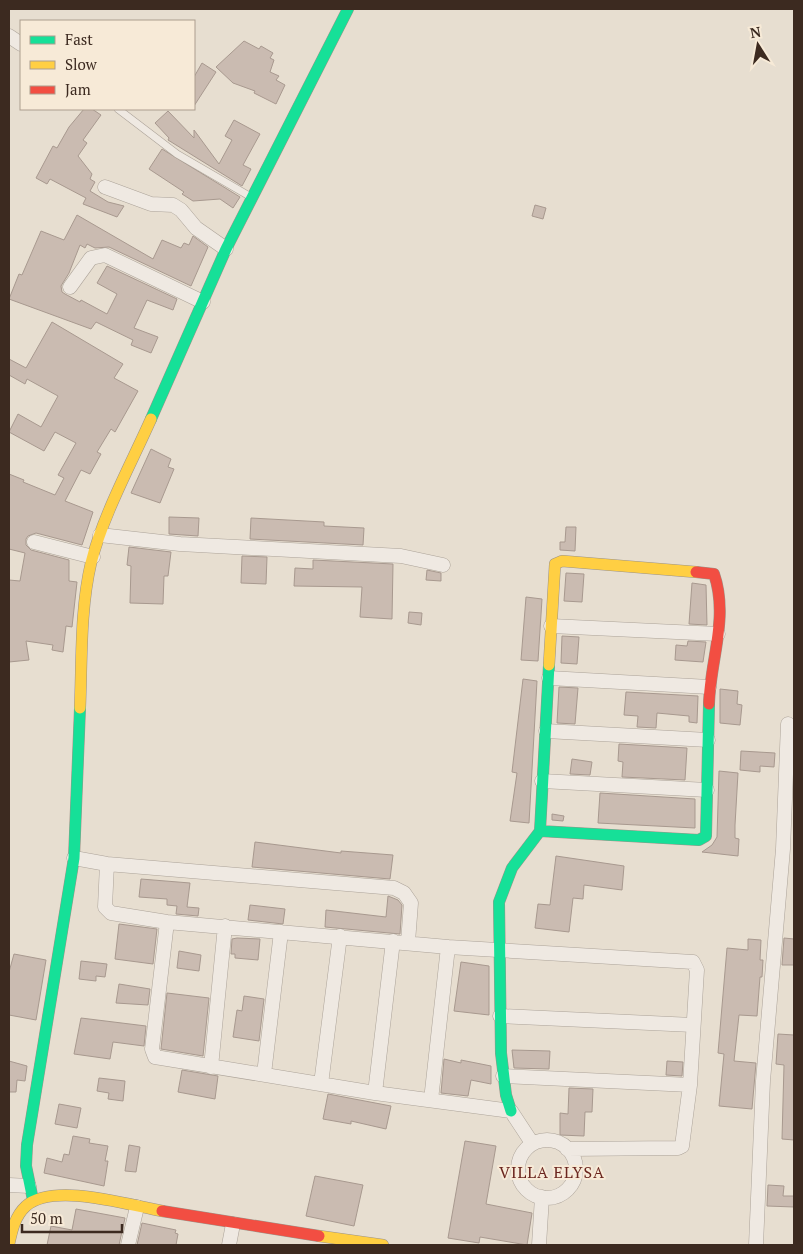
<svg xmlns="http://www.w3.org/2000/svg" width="803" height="1254" font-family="'PT Serif',serif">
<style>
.building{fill:#cabbb1;stroke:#a8998f}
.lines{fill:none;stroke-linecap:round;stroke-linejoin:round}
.lane-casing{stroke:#aca399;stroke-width:8}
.street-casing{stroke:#aca399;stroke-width:15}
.fast-casing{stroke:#9c9388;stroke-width:12}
.slow-casing{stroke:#9c9388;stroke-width:12}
.jam-casing{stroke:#9c9388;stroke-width:12}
.lane{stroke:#efe9e2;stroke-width:7}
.street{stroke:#efe9e2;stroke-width:14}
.fast{stroke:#16e098;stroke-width:11}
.slow{stroke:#ffcf43;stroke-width:11}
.jam{stroke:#f24e42;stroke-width:11}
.labels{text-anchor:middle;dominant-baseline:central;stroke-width:4;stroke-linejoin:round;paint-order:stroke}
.neighbourhood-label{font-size:16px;letter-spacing:1px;fill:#6a251e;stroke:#f7ead7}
</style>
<rect width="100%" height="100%" fill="#e7ded0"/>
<!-- building -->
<path class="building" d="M244 41 259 49 261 46 273 53 270 58 274 60 270 72 279 76 276 80 285 85 276 104 254 93 255 91 233 83 216 67Z
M202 63 216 72 194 106V77Z
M84 109H92L101 115 83 140 87 143 78 156 92 174 90 179 95 182 90 191 108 202 124 206 117 217 83 204 86 198 50 179 47 184 36 178 53 146 57 148 69 127Z
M168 111 194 138V130L219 164 232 140 225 136 234 120 260 134 243 165 251 169 242 186 168 140 169 138 155 123Z
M162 149 240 197 233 208 220 199 193 201 182 194 184 192 149 169Z
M535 205 546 208 543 219 532 216Z
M77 215 153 259 162 240 181 248 184 243 189 245 193 236 208 247 191 286 109 247 95 248 87 244 85 248 80 245 69 273 61 286 62 292 65 294 80 302 81 300 107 314 117 294 97 283 107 266 177 299 173 310 147 300 134 328 158 337 151 353 131 345 133 340 96 322 91 329 9 299 19 274 22 275 41 231 64 240Z
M52 322 123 364 114 378 138 391 115 432 111 429 97 452 101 454 90 474 81 470 65 501 93 512 82 545 36 533 28 536 26 539V545L31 550 69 560V581L77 582 72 627 66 626 63 652 52 650 53 645 26 641 29 660 9 662V580L20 581 25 553 9 549V474L24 480 23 482 55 495 64 478 58 475 76 443 55 432 44 451 9 432 18 414 41 427 58 396 27 379 25 384 9 375V359L26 368Z
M151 449 171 459 168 467 174 469 160 503 131 493Z
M169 517 199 518 198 536 169 534Z
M251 518 324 522V526L364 528 363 545 250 539Z
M566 527H576L575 551 560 550V542H565Z
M129 547 171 552 168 576H164L163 604 130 603 131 566 127 565Z
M242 556 267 557 266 584 241 583Z
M313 560 393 564 392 619 360 617 362 587 294 586 295 568 313 569Z
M427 570 441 573V581L426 580Z
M566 573 584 574 582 602 564 601Z
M692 583 706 585 707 625 689 624Z
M526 597 542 599 538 661 521 660Z
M409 612 422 613 421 625 408 623Z
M562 636 579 637 577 664 561 663Z
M688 641 706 642 703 662 675 660 676 645 687 646Z
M523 679 537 681 529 823 510 821 517 773 512 772Z
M559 687 578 688 575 724 557 723Z
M720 689 738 691 737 704 742 705 740 725 720 723Z
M626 692 698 696 697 723 689 722V716L657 713 656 728 637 727 638 716 624 715Z
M619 744 687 748 685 780 622 777 623 762 618 761Z
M741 751 775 753 774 767 760 766V772L740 770Z
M572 759 592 762 590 775 570 774Z
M719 771 738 773 735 825V838L739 839 738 856 702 852 712 845 717 837Z
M600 793 695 799V828L598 823Z
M552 814 564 816 563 821 552 820Z
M255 842 341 853V851L393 855 390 879 252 867Z
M556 856 624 866 622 890 584 885 583 899 573 898 569 932 535 928 538 904 550 905Z
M141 879 190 883 187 907 199 908 198 916 176 914 177 906 167 905V899L139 897Z
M388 896 398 900 402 905 400 934 325 927 326 910 386 917Z
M250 905 285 909 283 924 248 920Z
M119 924 157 929 153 964 115 959Z
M237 938 260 939 258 960 235 958V954H231L232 939Z
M784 938 794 939V965H782Z
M748 939 761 940 760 960H763L762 977H760L757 1016 739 1015 734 1061 756 1063 752 1109 719 1106 724 1054 718 1053 727 948 748 950Z
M179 951 201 955 199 971 177 968Z
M14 954 46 960 36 1020 9 1015V972Z
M81 961 107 964 105 977 96 976V981L79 979Z
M461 962 489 966V1015L454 1011Z
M119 984 150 989 148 1005 116 1003Z
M167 993 209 998 203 1056 161 1049Z
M244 996 264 999 259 1041 233 1037 237 1010 242 1011Z
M81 1018 146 1026 144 1046 113 1042 110 1059 74 1054Z
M778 1034 794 1035V1140L782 1139 784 1065 776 1064Z
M512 1050 550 1051 549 1069 514 1068Z
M444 1059 461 1063V1060L491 1066V1084L471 1080 468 1096 441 1093Z
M9 1061 27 1066 25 1081 17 1080 16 1092H9Z
M667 1061 683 1062 682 1076 666 1075Z
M182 1070 218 1076 215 1099 178 1092Z
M99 1078 125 1081 123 1101 108 1099 109 1093 97 1091Z
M569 1088 593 1089 592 1112H585L584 1136 560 1135V1113L568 1114Z
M328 1094 391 1106 386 1129 351 1121V1124L323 1119Z
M59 1104 81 1108 77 1128 55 1124Z
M73 1136 90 1139 89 1143 108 1146 105 1161H108L104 1186 44 1173 47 1158 62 1162 64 1154 69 1155Z
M465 1141 496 1146 486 1204 532 1213 527 1245 480 1237 479 1243 448 1238Z
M129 1145 140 1147 136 1172 125 1171Z
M315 1176 363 1185 354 1226 306 1216Z
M768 1185 784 1186 783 1196H794V1207L767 1206Z
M76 1209 125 1218 119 1245H47L51 1226 72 1230Z
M142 1223 176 1230 175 1233 178 1234 176 1245H137Z"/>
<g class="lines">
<defs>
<path id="lane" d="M118 109 177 154 251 197"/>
<path id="street" d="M9 36 21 44
M105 187 151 204 173 205 181 210 196 228 226 249
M70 287 91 258 105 255 203 302
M100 535 180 544 401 556 443 565
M34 542 93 557
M551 626 718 634
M549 678 709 687
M546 731 708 740
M542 781 707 790
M74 858 107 864 394 888 404 893 411 903 408 942
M107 864 105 907 111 913 167 922 448 947 693 962 697 970 690 1085 682 1146 678 1148 567 1149
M167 922 152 1049 155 1057 375 1093 511 1111 532 1143
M500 1016 693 1025
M211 1067 225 926
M264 1074 281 932
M503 1076 690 1085
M321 1084 340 936
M375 1093 393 941
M431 1100 448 947
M518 1169a29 29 0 1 1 58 0a29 29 0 1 1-58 0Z
M9 1185 29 1186
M128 1245 137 1207
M229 1245 233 1224
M539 1245 542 1197
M756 1245 763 1081 783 849 788 724"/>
<path id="fast" d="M151 419 226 249 348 9
M540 831 699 840 706 836 709 704
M511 1111 506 1095 501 1053 499 902 512 868 540 831 549 665
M33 1200 26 1166 27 1145 74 858 80 708"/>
<path id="slow" d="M549 665 555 564 562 561 696 572
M80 708C82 661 80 610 91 563 103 515 131 464 151 419
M319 1236 383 1245
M9 1244C12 1230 15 1216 26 1206 54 1182 128 1205 162 1211"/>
<path id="jam" d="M696 572 714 574C729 617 710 661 709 704
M162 1211 319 1236"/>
</defs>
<!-- lane casing -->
<use href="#lane" class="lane-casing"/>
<!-- street casing -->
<use href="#street" class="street-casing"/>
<!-- fast casing -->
<use href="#fast" class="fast-casing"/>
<!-- slow casing -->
<use href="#slow" class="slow-casing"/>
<!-- jam casing -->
<use href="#jam" class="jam-casing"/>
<!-- lane -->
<use href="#lane" class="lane"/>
<!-- street -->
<use href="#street" class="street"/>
<!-- fast -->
<use href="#fast" class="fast"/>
<!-- slow -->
<use href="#slow" class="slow"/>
<!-- jam -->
<use href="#jam" class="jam"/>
</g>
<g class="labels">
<!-- neighbourhood labels -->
<g class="neighbourhood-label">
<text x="552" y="1172">VILLA ELYSA</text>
</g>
</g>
<!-- border -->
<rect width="803" height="1254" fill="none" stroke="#3c2a20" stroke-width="20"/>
<!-- legend -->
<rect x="20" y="20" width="175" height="90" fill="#f7ead7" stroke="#ac9d8e"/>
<rect x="30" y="36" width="25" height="8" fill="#16e098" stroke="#ac9d8e"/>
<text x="65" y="45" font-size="15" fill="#3c2a20">Fast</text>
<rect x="30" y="61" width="25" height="8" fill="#ffcf43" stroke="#ac9d8e"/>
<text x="65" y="70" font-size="15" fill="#3c2a20">Slow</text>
<rect x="30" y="86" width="25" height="8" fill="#f24e42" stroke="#ac9d8e"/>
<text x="65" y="95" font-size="15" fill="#3c2a20">Jam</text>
<!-- north arrow -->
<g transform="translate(758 45) rotate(349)" stroke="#f7ead7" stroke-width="4" paint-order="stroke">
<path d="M0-4L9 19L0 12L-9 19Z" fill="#3c2a20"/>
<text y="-8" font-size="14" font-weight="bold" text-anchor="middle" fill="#3c2a20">N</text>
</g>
<!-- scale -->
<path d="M22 1224v8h100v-8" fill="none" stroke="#3c2a20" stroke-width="2.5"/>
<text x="30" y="1224" font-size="15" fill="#3c2a20" stroke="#f7ead7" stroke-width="4" paint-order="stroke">50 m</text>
</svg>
